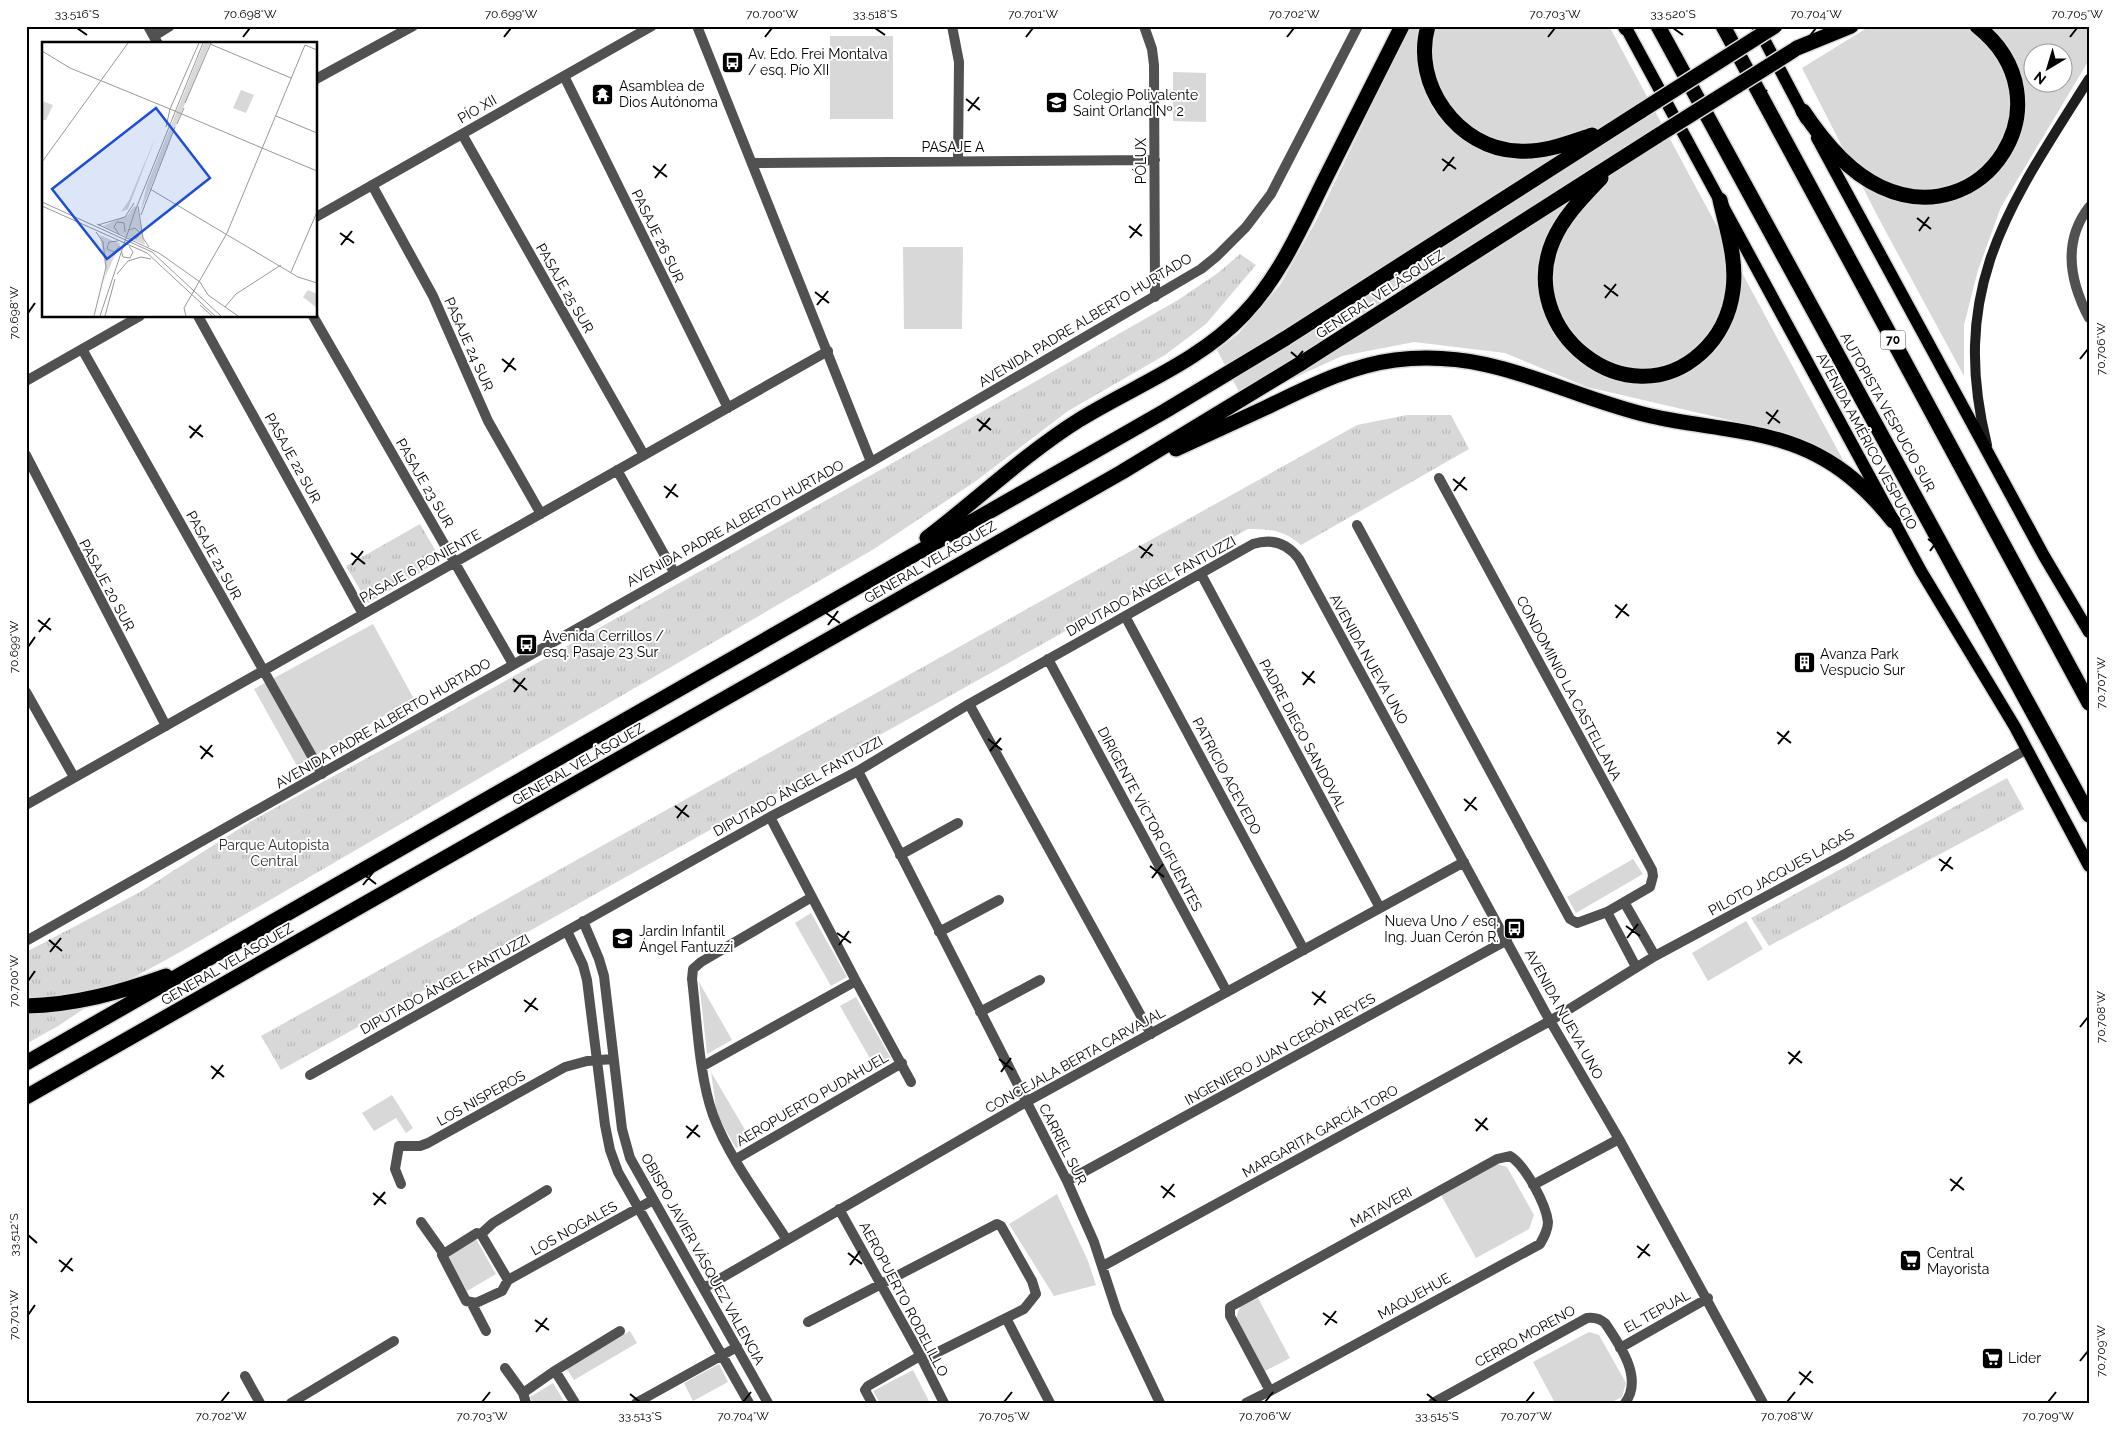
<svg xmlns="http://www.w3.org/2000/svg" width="2115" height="1429" font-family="Raleway,sans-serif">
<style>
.green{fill:#d8d8d8;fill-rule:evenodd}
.park{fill:url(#park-tufts)}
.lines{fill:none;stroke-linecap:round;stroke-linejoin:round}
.primary-casing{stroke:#dbdbdb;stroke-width:15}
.motorway-casing{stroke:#dbdbdb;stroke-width:18}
.minor{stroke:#515151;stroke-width:10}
.tertiary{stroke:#515151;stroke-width:10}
.secondary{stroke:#1e1e1e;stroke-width:10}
.primary{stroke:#000;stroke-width:12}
.motorway{stroke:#000;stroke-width:15}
.motorway-bridge-casing{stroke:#dbdbdb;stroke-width:18;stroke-linecap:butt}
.motorway-bridge{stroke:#000;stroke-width:15}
.ticks{fill:none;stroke:#000;stroke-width:2}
.labels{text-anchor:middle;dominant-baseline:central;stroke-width:4;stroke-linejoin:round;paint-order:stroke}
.shield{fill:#fff;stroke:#4c4c4c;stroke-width:1}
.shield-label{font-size:12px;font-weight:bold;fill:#000}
.poi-label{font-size:14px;fill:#000;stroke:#fff;text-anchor:start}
.street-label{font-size:14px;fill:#000;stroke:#fff}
.park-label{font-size:14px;fill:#2f2f2f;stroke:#fff}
.inset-road{fill:none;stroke:#999;stroke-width:1}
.view{fill:#1d4ed8;fill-opacity:0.15;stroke:#1d4ed8;stroke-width:2.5}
.inset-edge{fill:none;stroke:#000;stroke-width:2.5}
.neatline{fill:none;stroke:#000;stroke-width:2}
.ticks-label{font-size:12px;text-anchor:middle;fill:#000}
</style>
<defs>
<pattern id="park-tufts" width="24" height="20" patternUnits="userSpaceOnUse" patternTransform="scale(1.25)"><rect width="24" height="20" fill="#d8d8d8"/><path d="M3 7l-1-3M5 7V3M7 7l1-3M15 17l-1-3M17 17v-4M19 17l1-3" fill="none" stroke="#b8b8b8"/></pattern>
</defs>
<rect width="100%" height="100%" fill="#fff"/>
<!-- green -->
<path class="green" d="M1410 26H1609L1843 460 1808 441 1768 429 1587 387 1505 353 1414 342 1342 356 1244 401 1217 350 1239 333 1280 285 1316 221Z
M1870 26H2089V60L2001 207 1978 270 1964 325V376L1879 219 1802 68ZM2032 52H2062V82H2032Z
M830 36H893V119H830Z
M1173 72 1206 73V122L1173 121Z
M903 247H963L962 329H904Z
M373 624 414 699 297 766 254 689Z
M1633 859 1643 874 1576 913 1567 897Z
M811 913 847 977 831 986 795 923Z
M1746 921 1763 949 1708 981 1692 953Z
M699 982 732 1040 707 1054Z
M856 997 892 1060 876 1069 840 1006Z
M711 1072 751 1140 736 1148 717 1115Z
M392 1095 413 1128 406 1133 396 1118 374 1131 362 1113Z
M1497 1164 1507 1167 1534 1215 1529 1229 1476 1258 1441 1195Z
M1057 1194 1088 1261 1096 1285 1054 1296 1009 1224Z
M476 1239 496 1274 467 1291 447 1256Z
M1257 1296 1290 1358 1265 1371 1237 1319C1237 1305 1246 1302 1257 1296Z
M630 1331 637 1343 574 1380 566 1368Z
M1589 1332 1599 1335 1626 1383 1622 1397 1610 1403H1555L1533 1362Z
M719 1364 728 1382 693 1401 684 1383Z
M913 1370 930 1403H880L873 1391Z
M553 1383 565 1403H533L530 1397Z"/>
<!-- park -->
<path class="park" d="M1240 254 1256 265 1206 324 1165 355 1068 411 976 481 874 549 182 951 120 985 58 1026 26 1044V952L140 892 253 820 400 740 889 465 1178 300 1218 273Z
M1407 415H1451L1469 449 1301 545C1283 530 1271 529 1248 529L281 1070 261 1036 1357 425Z
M420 524 441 560 368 603 346 566Z
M2007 778 2024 809 1769 946 1751 918Z"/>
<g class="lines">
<defs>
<path id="primary" d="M1625 26 1921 571 2015 727 2089 866
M1757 26 1806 119
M1817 138 2044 556 2089 632"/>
<path id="motorway" d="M1428 26C1411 84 1458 149 1518 151 1544 153 1568 143 1592 135
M1625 26 1626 28
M1658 26 2089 815
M1723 26 2089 703
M1797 48 1851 26
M1803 111C1823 141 1848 172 1881 187 1984 235 2072 101 1977 26
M1601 178C1583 197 1563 217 1553 241 1515 330 1627 420 1701 353 1719 337 1730 314 1733 290 1737 260 1727 230 1720 200
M1176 449C1206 435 1235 422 1265 408 1307 388 1348 366 1395 360 1495 348 1560 395 1651 416 1707 429 1765 428 1817 455 1848 471 1872 494 1893 521
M927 538C978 499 1025 454 1079 420 1134 386 1199 362 1244 314 1279 277 1300 230 1322 185 1349 132 1375 79 1402 26
M26 1006C75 1005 121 992 166 976
M26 1063 1165 411 1286 338 1641 111
M26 1097 1122 472 1303 362 1657 136"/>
</defs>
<!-- primary casing -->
<use href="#primary" class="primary-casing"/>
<!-- motorway casing -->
<use href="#motorway" class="motorway-casing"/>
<!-- minor -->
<path class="minor" d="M148 26 158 44
M952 26 959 62 958 160
M1144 26 1152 49 1154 65 1155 297
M154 36 170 26
M564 76 728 408
M316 79 413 26
M462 134 644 455
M752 163 1155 160
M372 185 433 296 488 421 541 514
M2089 207C2062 242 2070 282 2089 318
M316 217 652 26
M198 316 363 614
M313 316 513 664
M82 349 322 774
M26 381 140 316
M26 455 166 726
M617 470 674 572
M1357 525 1570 919 1577 923 1607 912 1650 887 1653 876 1652 870 1439 478
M1201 574 1380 908
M1125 616 1304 950
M1048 659 1227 992
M26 692 74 777
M969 704 1151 1034
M858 771 1067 1181 1094 1242 1117 1312 1160 1403
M26 805 828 351
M770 817 856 981 911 1082
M900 855 958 823
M1624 902 1655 956
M1607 912 1636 967
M583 921 599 959 604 976 622 1129 630 1158 768 1403
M567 931 583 965 587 980 605 1125 610 1150 618 1172 749 1403
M939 932 999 900
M980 1012 1040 980
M703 1066 856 981
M310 1075 770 817 858 771 969 704 1253 544C1272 538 1287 543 1299 559L1545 1012 1619 1139 1763 1403
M736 1159 902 1063
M1067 1181 1507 940
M401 1184 395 1169 399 1146H420L428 1143 565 1067 587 1061 613 1059
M1533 1185 1619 1139
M839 1209 918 1351 944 1403
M421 1222 443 1253
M481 1234 493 1223 547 1190
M787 1240C762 1201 729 1158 713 1115 699 1076 697 1020 692 979L693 969 701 962 812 897
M1103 1266 1550 1021 1655 956 1845 854 2027 749
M508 1280 481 1234 477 1233 442 1255 466 1301 476 1303 502 1291 508 1280 653 1200
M704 1288 1026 1102 1464 862
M472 1304 486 1331
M1006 1318 1050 1403
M808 1322 997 1224 1001 1226 1032 1281 1036 1294 1024 1309 922 1360
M1620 1348 1708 1298
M505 1368 523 1393
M553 1372 620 1331
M245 1376 260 1403
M291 1403 394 1341
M526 1403 523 1393 553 1372 557 1374 575 1403
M636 1403 737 1347
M872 1403 865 1390 868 1386 920 1356
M1246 1403 1270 1391 1540 1244C1544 1237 1548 1230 1548 1222 1546 1204 1525 1165 1510 1156L1497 1159 1230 1307V1316L1270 1391
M1433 1403 1587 1318C1594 1317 1599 1318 1605 1323 1619 1344 1644 1378 1625 1403"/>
<!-- tertiary -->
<path class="tertiary" d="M697 26 871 462
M26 941 871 462 1201 269 1217 256 1246 227 1271 194 1358 26"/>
<!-- secondary -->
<path class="secondary" d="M1987 445C1948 287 2009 206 2089 79"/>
<!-- primary -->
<use href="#primary" class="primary"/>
<!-- motorway -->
<use href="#motorway" class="motorway"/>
<defs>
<path id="motorway-bridge" d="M1641 111 1775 26
M1657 136 1794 50"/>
</defs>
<!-- motorway-bridge casing -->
<use href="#motorway-bridge" class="motorway-bridge-casing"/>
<!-- motorway-bridge -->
<use href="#motorway-bridge" class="motorway-bridge"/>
</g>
<!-- ticks -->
<path class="ticks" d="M77 28 87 35M875 28 885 35M1673 28 1683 35M243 37 250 28M504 37 511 28M765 37 772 28M1026 37 1033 28M1287 37 1294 28M1548 37 1555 28M1809 37 1816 28M2070 37 2077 28M1755 92 1769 103M966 99 980 110M1757 104 1767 90M968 111 979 97M1442 159 1456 169M653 166 667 177M1443 171 1454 157M655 178 666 164M1917 218 1931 229M1129 226 1142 236M1919 231 1929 217M340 233 354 243M1130 238 1141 224M341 245 352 231M1604 285 1618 296M815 292 829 303M1605 298 1616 284M817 305 828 291M28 313 35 303M1291 352 1304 363M502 359 516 370M2080 359 2088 349M1292 364 1303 351M504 372 514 358M1766 412 1780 423M977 419 991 430M1768 424 1778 410M189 426 203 437M979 431 990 418M190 438 201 425M1453 479 1467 490M664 486 678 497M1454 491 1465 477M666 498 676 484M1928 539 1942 549M1139 546 1153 556M1930 551 1940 537M351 553 365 564M1141 558 1152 544M352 565 363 551M1615 605 1629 616M826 613 840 623M1616 618 1627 604M38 620 51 630M828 625 838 611M39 632 50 618M28 647 35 637M1302 672 1315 683M513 679 527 690M1303 685 1314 671M514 692 525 678M2080 693 2088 683M1777 732 1791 743M988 739 1002 750M1778 744 1789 731M200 746 213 757M990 751 1001 738M201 759 212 745M1464 799 1477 810M675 806 689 817M1465 811 1476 797M677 818 687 805M1939 859 1953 869M1150 866 1164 877M1941 871 1951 857M362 873 376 884M1152 878 1163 864M363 885 374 871M1626 926 1640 936M837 933 851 943M1627 938 1638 924M49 940 62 951M839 945 849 931M50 952 61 938M28 981 35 971M1312 992 1326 1003M524 1000 538 1010M1314 1005 1325 991M525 1012 536 998M2080 1027 2088 1017M1788 1052 1802 1063M999 1059 1013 1070M1789 1064 1800 1051M211 1066 224 1077M1001 1072 1011 1058M212 1079 223 1065M1475 1119 1488 1130M686 1126 700 1137M1476 1131 1487 1118M687 1138 698 1125M1950 1179 1964 1190M1161 1186 1175 1197M1951 1191 1962 1177M373 1193 386 1204M1163 1198 1174 1184M374 1205 385 1192M28 1235 37 1243M1637 1246 1650 1256M848 1253 862 1264M1638 1258 1649 1244M59 1260 73 1271M850 1265 860 1251M61 1272 72 1258M1323 1313 1337 1323M28 1315 35 1305M535 1320 549 1330M1325 1325 1336 1311M536 1332 547 1318M2080 1361 2088 1351M1799 1372 1813 1383M1800 1385 1811 1371M630 1394 640 1402M1427 1394 1437 1402M221 1402 229 1392M482 1402 490 1392M743 1402 751 1392M1004 1402 1012 1392M1265 1402 1273 1392M1526 1402 1534 1392M1787 1402 1795 1392M2048 1402 2056 1392"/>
<!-- icons -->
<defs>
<symbol id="bus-square" viewBox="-11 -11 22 22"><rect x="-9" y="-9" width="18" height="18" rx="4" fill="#000" stroke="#fff"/><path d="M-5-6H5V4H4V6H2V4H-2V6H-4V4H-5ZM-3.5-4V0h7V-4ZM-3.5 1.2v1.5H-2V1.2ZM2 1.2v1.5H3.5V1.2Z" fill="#fff"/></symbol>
<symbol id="temple-square" viewBox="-11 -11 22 22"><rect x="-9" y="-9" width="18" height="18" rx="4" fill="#000" stroke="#fff"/><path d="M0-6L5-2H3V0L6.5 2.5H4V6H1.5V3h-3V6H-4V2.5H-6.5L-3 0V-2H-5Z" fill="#fff"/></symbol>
<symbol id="school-square" viewBox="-11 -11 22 22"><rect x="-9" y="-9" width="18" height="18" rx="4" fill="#000" stroke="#fff"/><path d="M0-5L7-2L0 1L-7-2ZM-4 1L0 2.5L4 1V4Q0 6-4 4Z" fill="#fff"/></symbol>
<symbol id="building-square" viewBox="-11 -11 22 22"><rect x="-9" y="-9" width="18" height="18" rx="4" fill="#000" stroke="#fff"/><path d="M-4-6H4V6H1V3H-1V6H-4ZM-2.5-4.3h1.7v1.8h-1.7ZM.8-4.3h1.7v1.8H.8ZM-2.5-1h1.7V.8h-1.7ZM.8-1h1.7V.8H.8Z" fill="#fff"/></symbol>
<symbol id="supermarket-square" viewBox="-11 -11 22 22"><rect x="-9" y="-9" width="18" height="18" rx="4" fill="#000" stroke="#fff"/><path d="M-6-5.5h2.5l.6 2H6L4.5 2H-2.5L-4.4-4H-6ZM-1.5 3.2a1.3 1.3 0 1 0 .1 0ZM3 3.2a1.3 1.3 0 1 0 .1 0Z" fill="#fff"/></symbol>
</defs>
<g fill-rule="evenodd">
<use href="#bus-square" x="720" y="50" width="25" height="25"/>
<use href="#temple-square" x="590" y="82" width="25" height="25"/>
<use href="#school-square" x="1044" y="90" width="25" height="25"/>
<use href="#bus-square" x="514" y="632" width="25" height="25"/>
<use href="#building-square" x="1792" y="650" width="25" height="25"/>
<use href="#bus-square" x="1502" y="916" width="25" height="25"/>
<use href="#school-square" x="610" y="926" width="25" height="25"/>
<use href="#supermarket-square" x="1898" y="1248" width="25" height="25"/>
<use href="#supermarket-square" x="1980" y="1346" width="25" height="25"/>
</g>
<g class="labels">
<!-- shield labels -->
<rect class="shield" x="1880.5" y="330.5" width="25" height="19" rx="4"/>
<g class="shield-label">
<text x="1893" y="340">70</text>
</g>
<!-- poi labels -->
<g class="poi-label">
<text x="748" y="54">Av. Edo. Frei Montalva<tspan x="748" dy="16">/ esq. Pío XII</tspan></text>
<text x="619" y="86">Asamblea de<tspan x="619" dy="16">Dios Autónoma</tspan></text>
<text x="1073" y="95">Colegio Polivalente<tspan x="1073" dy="16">Saint Orland Nº 2</tspan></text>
<text x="543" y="636">Avenida Cerrillos /<tspan x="543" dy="16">esq. Pasaje 23 Sur</tspan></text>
<text x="1820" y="654">Avanza Park<tspan x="1820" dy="16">Vespucio Sur</tspan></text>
<text x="1499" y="921" text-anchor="end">Nueva Uno / esq.<tspan x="1499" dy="16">Ing. Juan Cerón R.</tspan></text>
<text x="639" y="931">Jardin Infantil<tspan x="639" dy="16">Ángel Fantuzzi</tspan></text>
<text x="1927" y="1253">Central<tspan x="1927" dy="16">Mayorista</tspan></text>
<text x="2008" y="1358">Lider</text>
</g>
<!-- street labels -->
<g class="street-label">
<text transform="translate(477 109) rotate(-30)">PÍO XII</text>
<text x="953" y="147">PASAJE A</text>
<text transform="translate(1141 161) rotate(-90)">PÓLUX</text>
<text transform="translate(658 236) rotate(64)">PASAJE 26 SUR</text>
<text transform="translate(565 288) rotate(60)">PASAJE 25 SUR</text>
<text transform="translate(1380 294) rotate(-33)">GENERAL VELÁSQUEZ</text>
<text transform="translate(1085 320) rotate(-31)">AVENIDA PADRE ALBERTO HURTADO</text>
<text transform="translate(469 344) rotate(66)">PASAJE 24 SUR</text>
<text transform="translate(1888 412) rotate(61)">AUTOPISTA VESPUCIO SUR</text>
<text transform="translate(1867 441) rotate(62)">AVENIDA AMÉRICO VESPUCIO</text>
<text transform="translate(293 458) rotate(61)">PASAJE 22 SUR</text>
<text transform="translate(425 483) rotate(60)">PASAJE 23 SUR</text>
<text transform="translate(735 523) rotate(-29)">AVENIDA PADRE ALBERTO HURTADO</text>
<text transform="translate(214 555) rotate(61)">PASAJE 21 SUR</text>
<text transform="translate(930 562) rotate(-30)">GENERAL VELÁSQUEZ</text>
<text transform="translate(420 566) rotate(-29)">PASAJE 6 PONIENTE</text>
<text transform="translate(107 585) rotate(62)">PASAJE 20 SUR</text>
<text transform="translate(1151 586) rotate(-29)">DIPUTADO ÁNGEL FANTUZZI</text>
<text transform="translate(1369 659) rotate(61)">AVENIDA NUEVA UNO</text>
<text transform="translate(1569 688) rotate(62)">CONDOMINIO LA CASTELLANA</text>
<text transform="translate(383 723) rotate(-30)">AVENIDA PADRE ALBERTO HURTADO</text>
<text transform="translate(1303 735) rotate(62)">PADRE DIEGO SANDOVAL</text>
<text transform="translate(578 764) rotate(-30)">GENERAL VELÁSQUEZ</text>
<text transform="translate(1227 776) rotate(62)">PATRICIO ACEVEDO</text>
<text transform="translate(798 786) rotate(-29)">DIPUTADO ÁNGEL FANTUZZI</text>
<text transform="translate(1150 819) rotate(62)">DIRIGENTE VÍCTOR CIFUENTES</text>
<text transform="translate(1781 872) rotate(-29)">PILOTO JACQUES LAGAS</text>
<text transform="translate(227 964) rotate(-30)">GENERAL VELÁSQUEZ</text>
<text transform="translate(445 984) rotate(-29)">DIPUTADO ÁNGEL FANTUZZI</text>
<text transform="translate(1564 1014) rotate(61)">AVENIDA NUEVA UNO</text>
<text transform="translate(1280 1049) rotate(-29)">INGENIERO JUAN CERÓN REYES</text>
<text transform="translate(1075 1060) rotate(-29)">CONCEJALA BERTA CARVAJAL</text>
<text transform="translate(481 1098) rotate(-29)">LOS NISPEROS</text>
<text transform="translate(812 1099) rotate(-30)">AEROPUERTO PUDAHUEL</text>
<text transform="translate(1320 1131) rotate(-29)">MARGARITA GARCÍA TORO</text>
<text transform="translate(1063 1144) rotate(63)">CARRIEL SUR</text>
<text transform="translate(1381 1207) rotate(-29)">MATAVERI</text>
<text transform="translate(574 1228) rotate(-29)">LOS NOGALES</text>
<text transform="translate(703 1259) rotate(61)">OBISPO JAVIER VÁSQUEZ VALENCIA</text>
<text transform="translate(1414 1296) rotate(-29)">MAQUEHUE</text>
<text transform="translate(904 1299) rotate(62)">AEROPUERTO RODELILLO</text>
<text transform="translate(1657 1311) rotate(-29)">EL TEPUAL</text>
<text transform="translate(1525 1336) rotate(-29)">CERRO MORENO</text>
</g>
<!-- park labels -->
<g class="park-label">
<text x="274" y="845">Parque Autopista<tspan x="274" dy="16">Central</tspan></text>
</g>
</g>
<!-- overview -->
<g transform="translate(42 42)">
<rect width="275" height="275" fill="#fff"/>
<path d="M199 48 212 53 204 71 191 66ZM92 164 95 165 103 203 61 184 86 173ZM58 193 78 202 61 240 64 230ZM266 248 275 252V266L261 255Z" fill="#d8d8d8"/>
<path d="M162 1H168L98 171 105 143ZM0 59 11 63 4 78H0ZM114 94 86 167 79 170 87 158Z" fill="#d8d8d8"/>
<path class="inset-road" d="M157 1 128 67 220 106M168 2 249 36M0 9 28 26 128 67M143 61 169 1M234 74 275 91M135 82 142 66M124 85 128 67M220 106 275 129M0 120 86 1M108 147 256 235 275 241M0 160 110 210 179 274M0 164 105 211 173 274M96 164 101 196 107 205M99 173 133 85M55 182 117 211 158 240 166 253 196 274M56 183 83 175 92 161M87 188 93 186 98 191 95 196 88 197M77 192 72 185 75 180 82 181 83 190M76 199 67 200 65 207 72 210 78 204M79 208 81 215 88 216 91 210 87 204M249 230 275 170M75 232 86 219 99 215 109 217M158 263 170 274M183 265 194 252 239 223M52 274 64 225 61 200 54 190M58 274 93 169 161 1M63 274 73 237M144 274 142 266 185 191 263 3 275 8"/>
<path class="view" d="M114 66 168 136 65 217 10 147Z"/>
<rect width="275" height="275" class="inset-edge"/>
</g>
<!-- border -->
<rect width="2115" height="1429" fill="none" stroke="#ffffff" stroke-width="55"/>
<!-- north arrow -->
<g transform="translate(2048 68) rotate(218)"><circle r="24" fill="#ffffff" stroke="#999999"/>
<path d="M0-4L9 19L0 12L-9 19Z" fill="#000000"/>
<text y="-8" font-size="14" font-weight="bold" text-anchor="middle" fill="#000000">N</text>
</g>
<rect x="28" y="28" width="2060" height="1374" class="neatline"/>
<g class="ticks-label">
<text x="77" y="18">33.516°S</text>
<text x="250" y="18">70.698°W</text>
<text x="511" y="18">70.699°W</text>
<text x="772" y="18">70.700°W</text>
<text x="875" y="18">33.518°S</text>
<text x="1033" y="18">70.701°W</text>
<text x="1294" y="18">70.702°W</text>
<text x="1555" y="18">70.703°W</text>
<text x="1673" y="18">33.520°S</text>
<text x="1816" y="18">70.704°W</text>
<text x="2077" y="18">70.705°W</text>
<text transform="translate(14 313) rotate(-90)" y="4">70.698°W</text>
<text transform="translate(2101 349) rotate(-90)" y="4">70.706°W</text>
<text transform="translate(14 647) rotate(-90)" y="4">70.699°W</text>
<text transform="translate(2101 683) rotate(-90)" y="4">70.707°W</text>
<text transform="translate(14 981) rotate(-90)" y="4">70.700°W</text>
<text transform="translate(2101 1017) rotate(-90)" y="4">70.708°W</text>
<text transform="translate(14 1235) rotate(-90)" y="4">33.512°S</text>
<text transform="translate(14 1315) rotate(-90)" y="4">70.701°W</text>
<text transform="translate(2101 1351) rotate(-90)" y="4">70.709°W</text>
<text x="221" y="1420">70.702°W</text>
<text x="482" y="1420">70.703°W</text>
<text x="640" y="1420">33.513°S</text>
<text x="743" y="1420">70.704°W</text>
<text x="1004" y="1420">70.705°W</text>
<text x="1265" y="1420">70.706°W</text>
<text x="1437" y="1420">33.515°S</text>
<text x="1526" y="1420">70.707°W</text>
<text x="1787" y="1420">70.708°W</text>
<text x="2048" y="1420">70.709°W</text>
</g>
</svg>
